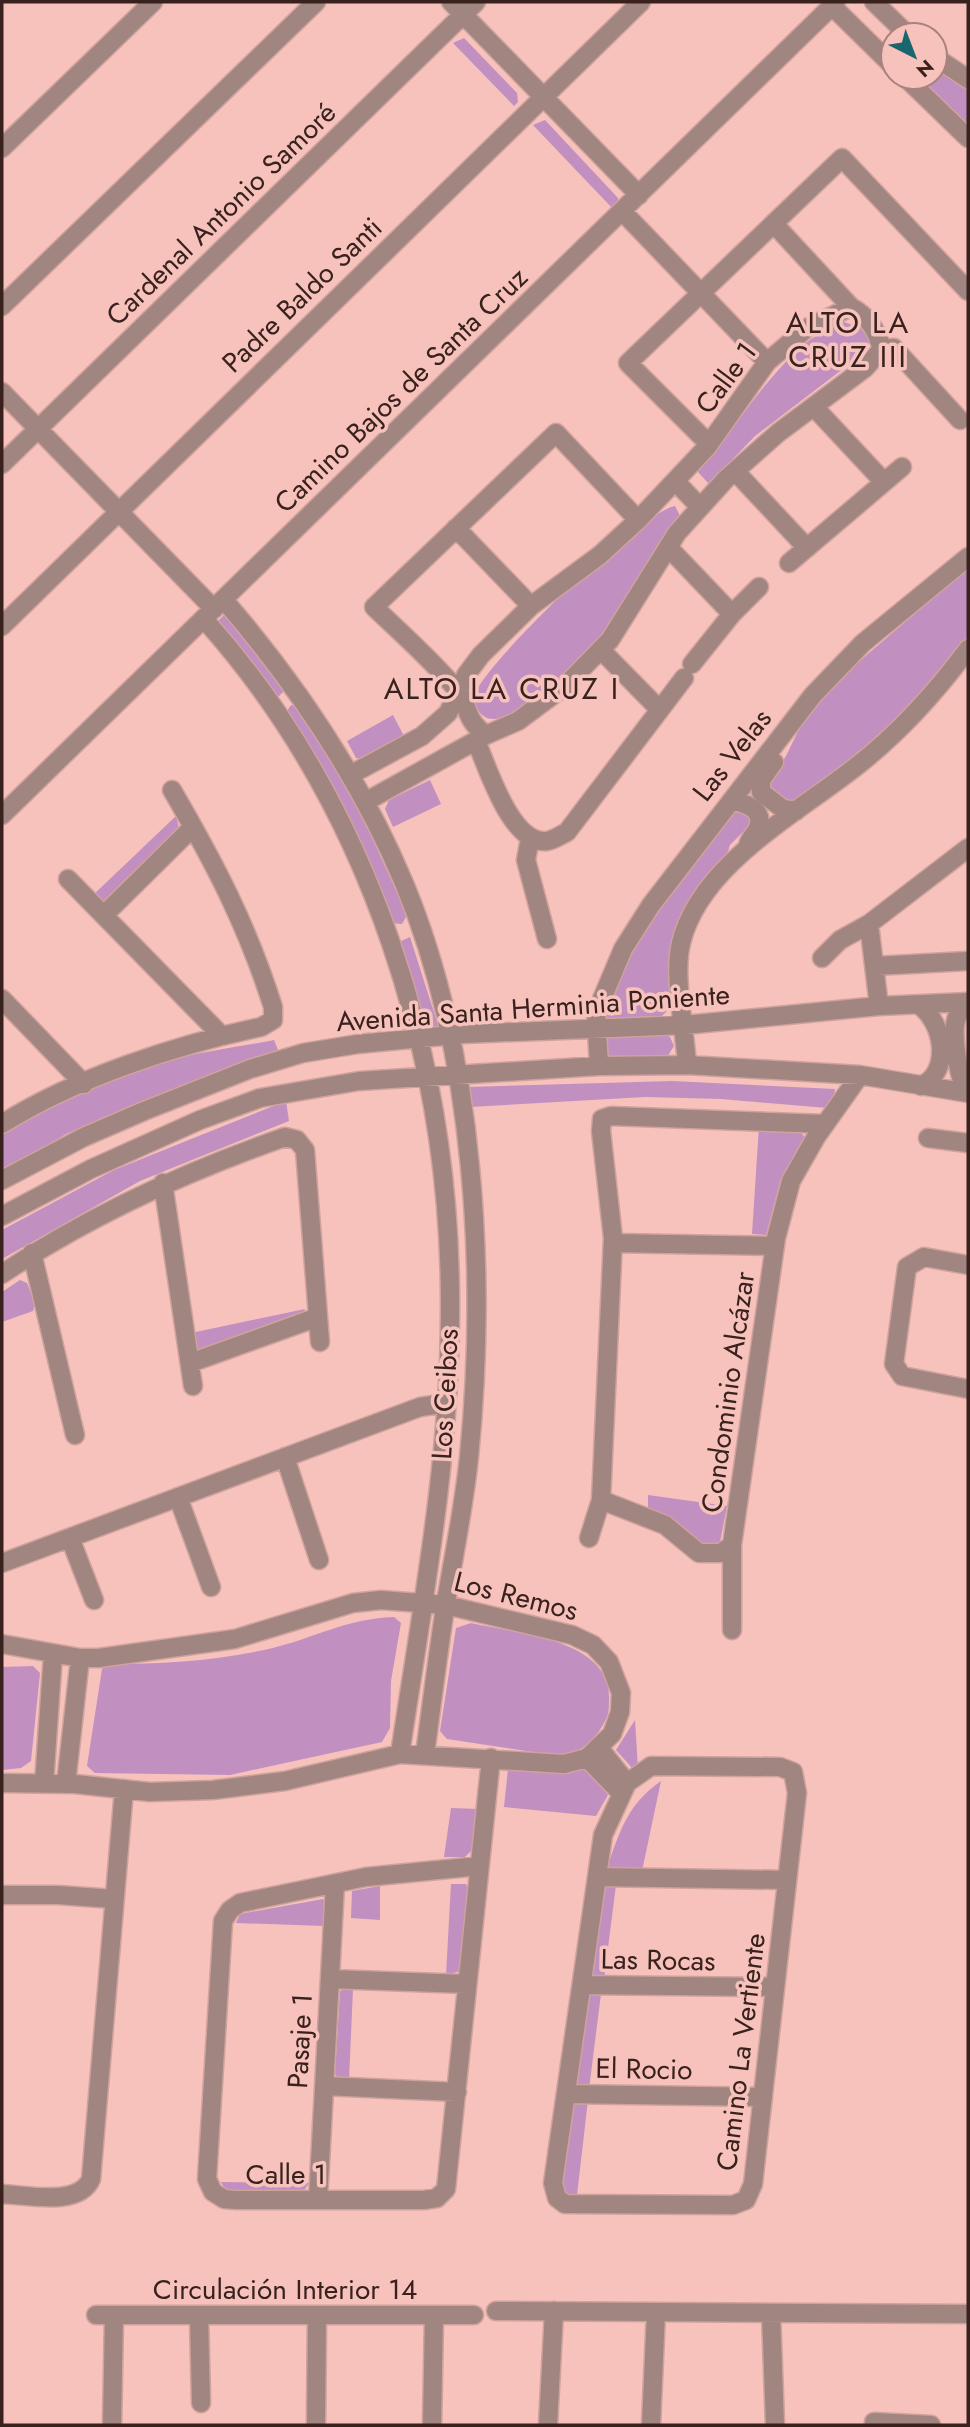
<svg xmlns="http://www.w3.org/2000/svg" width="970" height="2427" font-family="Jost,sans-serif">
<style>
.green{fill:#c28fc1}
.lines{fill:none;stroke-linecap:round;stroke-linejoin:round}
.minor-casing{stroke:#d0a29c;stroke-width:21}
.minor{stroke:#a08581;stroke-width:18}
.labels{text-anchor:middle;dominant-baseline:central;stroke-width:7;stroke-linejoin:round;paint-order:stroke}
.street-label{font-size:28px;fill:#39211e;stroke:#f6c2bb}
.neighbourhood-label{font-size:30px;letter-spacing:2px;fill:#39211e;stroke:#f6c2bb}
</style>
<rect width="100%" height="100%" fill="#f6c2bb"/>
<!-- green -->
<path class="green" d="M464 38 517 93 518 102 514 106 453 43Z
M944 73 968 89V131L929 91 927 84 935 75Z
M545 120 618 198V205L614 210 533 125Z
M844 322 861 328 870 341 865 352 755 436 709 484 697 471C735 430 763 379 806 343 817 334 832 328 844 322Z
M675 506 682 520C659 555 638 595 610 627 593 647 513 733 485 717 481 715 477 709 474 705 475 701 475 694 477 690 493 656 643 511 675 506Z
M968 568V636L934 679 891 726 838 772 789 804 766 785 786 756 803 721 841 677Z
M224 615 285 690 277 698 217 622Z
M291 705 300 708 353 795 402 904 406 917 402 924 391 923 285 714Z
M393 715 405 738 367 760 356 758 347 741Z
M430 780 441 804 393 827 385 809 389 800Z
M741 807 754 821 730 845 726 858 689 901 677 924 670 959 671 1007 662 1016 609 1020 605 1015 607 1009 639 938 734 810Z
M176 816 179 828 175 836 103 904 91 897Z
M410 937 439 1028 425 1034 397 943Z
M663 1033 670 1037 674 1046 667 1057 610 1058 606 1053 605 1041 610 1036Z
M274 1040 278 1050 66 1134 2 1174V1135C54 1105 110 1077 168 1061 203 1051 239 1047 274 1040Z
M672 1081 835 1089 833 1103 827 1108 721 1099 645 1097 470 1107 468 1087Z
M286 1101 289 1121 140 1181 2 1259V1230L114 1170Z
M759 1126 799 1129 807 1141 780 1182 766 1235 752 1234Z
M20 1280 27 1283 35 1303 33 1311 2 1322V1292Z
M305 1309 302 1317 198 1353 192 1347 191 1333Z
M648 1495 727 1506 720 1542 707 1548 648 1508Z
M394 1617 401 1623 391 1681 390 1728 382 1742 230 1775 95 1773 87 1766 102 1669 108 1664C163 1664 215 1661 269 1649 315 1638 345 1619 394 1617Z
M471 1623C514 1633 613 1639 609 1700 609 1707 609 1714 605 1721 595 1740 583 1752 560 1756L447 1739 440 1731 456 1628Z
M33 1666 40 1673 31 1761 21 1768 2 1770V1667Z
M635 1720 638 1769 632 1768 616 1750Z
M588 1767 608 1795 596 1816 504 1807 508 1769 567 1773Z
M661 1781 642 1871 607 1868C620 1831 627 1805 661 1781Z
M451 1808 479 1809 473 1849 465 1857H444Z
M451 1884H466L468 1890 460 1971 446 1975Z
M606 1884 616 1885 604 1979H593L589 1974 602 1888Z
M380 1886V1920L351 1918 352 1891Z
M323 1899 327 1906 324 1926 236 1923 240 1914Z
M346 1989H353L349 2080 339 2079 335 2074 340 1991Z
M591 1993 601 1994 589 2089 577 2088 573 2083 586 1998Z
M578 2099 588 2100 577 2195 565 2194 561 2189 574 2103Z
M221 2182 309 2183 303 2192 226 2191Z"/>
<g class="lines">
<defs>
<path id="minor" d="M451 2 639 195
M874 2 908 35
M832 6 893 66
M935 57 968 79
M905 77 968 138
M2 148 153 2
M622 211 767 362
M774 224 851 307C869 317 876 329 882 349
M2 306 316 2
M882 349 894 348 960 420
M2 392 214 609
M814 407 884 482
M709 444 628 363 842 158 968 291
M2 464 476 2
M735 471 807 548
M675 481 700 507
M456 528 531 606
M668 547 732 614
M789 563 902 467
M224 600C298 686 360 778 404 883 475 1053 487 1275 469 1457 464 1506 454 1554 446 1602 438 1652 432 1703 425 1754
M204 619C372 806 452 1064 450 1312 450 1461 422 1607 400 1754
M2 626 641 2
M601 650 660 710
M692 664 732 614 759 587
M486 735C463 718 470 706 457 690 432 660 402 634 374 607L556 433 638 520
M476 741C488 768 511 845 547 841 554 840 561 835 567 832L684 678
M774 762 761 780V792L783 809 796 811
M350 775 422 736 448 713 466 675 481 655 531 606 600 555 638 520 707 447 767 362 807 328 851 307
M731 801C742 802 763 808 759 824 758 832 750 837 748 845
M365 802 486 735 518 721 565 686 610 640 677 533 726 479 778 433 865 368 882 349
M2 815 836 2
M530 838 526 860 547 939
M68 879 222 1036
M104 915 193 827
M822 958 840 940 869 924
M875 966 968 961
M2 999 84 1084
M968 1004C964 1008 959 1011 957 1017 951 1031 958 1080 968 1092
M919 1005C944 1022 952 1072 921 1086
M879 1006 869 924 968 848
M687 1065C685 1031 673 975 681 943 700 864 798 813 858 765 900 732 936 692 968 649
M599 1066 596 1013 623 949 651 905 813 695 863 643 968 557
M2 1124C75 1078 176 1045 261 1027L273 1020V1007C247 925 215 864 172 790
M928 1138 968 1143
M2 1180 84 1137 144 1111 250 1069 303 1053 358 1044 463 1034 685 1025 879 1006 968 1002
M163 1183 193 1386
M2 1216 91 1169 200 1120 260 1098 359 1081 599 1066 687 1065 860 1075 968 1093
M613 1243 775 1246
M32 1253 75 1435
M968 1265 924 1257 907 1267 894 1364 902 1376 968 1389
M2 1274C90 1215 185 1172 285 1137L297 1140 305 1150 320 1342
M190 1363 318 1317
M285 1457 319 1560
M178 1497 211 1587
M601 1500 665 1525 699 1553H721L732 1545
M70 1538 94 1600
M589 1538 601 1500 613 1238 601 1131 602 1119 611 1116 825 1124
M2 1563 420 1407 447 1403
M732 1630V1545L776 1238 791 1181 816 1137 860 1075
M2 1644 80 1658H99L235 1639 353 1603 381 1600 446 1605 572 1635 593 1645 609 1662 621 1693 620 1712 612 1734 587 1758 564 1764 400 1754 285 1781 213 1790 150 1792 75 1784 2 1783
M600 1749 627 1783
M587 1758 621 1793
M651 1766 780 1767 793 1772 797 1793 753 2184 746 2200 733 2205 565 2204 557 2198 553 2183 603 1835 627 1783Z
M44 1784 53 1654
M66 1784 80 1658
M479 1866 366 1877 240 1903 230 1910 223 1921 207 2179 213 2192 224 2199 236 2200H424L437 2198 446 2189 491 1758
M597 1877 787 1880
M2 1895H58L114 1899
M330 1979 466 1984
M582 1985 775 1987
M324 2086 457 2092
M567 2094 763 2097
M2 2194C27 2195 79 2207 91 2179L124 1789
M318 2200 335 1884
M496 2311 968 2314
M771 2313 775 2425
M96 2315H474
M199 2315 201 2403
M316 2422 317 2315
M874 2422 931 2425
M112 2425 114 2315
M432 2425 434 2315
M548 2425 554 2311
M651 2425 656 2312"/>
</defs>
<!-- minor casing -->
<use href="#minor" class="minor-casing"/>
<!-- minor -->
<use href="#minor" class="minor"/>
</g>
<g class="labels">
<!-- street labels -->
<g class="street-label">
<text transform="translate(221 214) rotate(-44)">Cardenal Antonio Samoré</text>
<text transform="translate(302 295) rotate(-44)">Padre Baldo Santi</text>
<text transform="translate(726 378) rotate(-53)">Calle 1</text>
<text transform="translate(401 390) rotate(-44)">Camino Bajos de Santa Cruz</text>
<text transform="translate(732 755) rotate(-52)">Las Velas</text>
<text transform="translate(533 1008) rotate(-4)">Avenida Santa Herminia Poniente</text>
<text transform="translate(728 1392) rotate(-82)">Condominio Alcázar</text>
<text transform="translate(445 1394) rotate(-87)">Los Ceibos</text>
<text transform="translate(516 1596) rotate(14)">Los Remos</text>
<text transform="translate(658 1960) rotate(1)">Las Rocas</text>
<text transform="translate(300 2041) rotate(-87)">Pasaje 1</text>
<text transform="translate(741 2052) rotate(-83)">Camino La Vertiente</text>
<text transform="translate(644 2069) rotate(1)">El Rocio</text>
<text x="286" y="2174">Calle 1</text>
<text x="285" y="2289">Circulación Interior 14</text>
</g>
<!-- neighbourhood labels -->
<g class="neighbourhood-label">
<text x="848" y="322">ALTO LA<tspan x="848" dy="34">CRUZ III</tspan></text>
<text x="502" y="688">ALTO LA CRUZ I</text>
</g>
</g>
<!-- border -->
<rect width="970" height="2427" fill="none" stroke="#39211e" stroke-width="7"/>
<!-- north arrow -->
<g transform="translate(914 56) rotate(138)"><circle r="33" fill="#f6c2bb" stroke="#aa827c" stroke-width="2"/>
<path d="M0-5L12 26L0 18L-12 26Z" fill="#1a666f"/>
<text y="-10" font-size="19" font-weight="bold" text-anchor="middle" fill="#39211e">N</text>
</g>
</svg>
